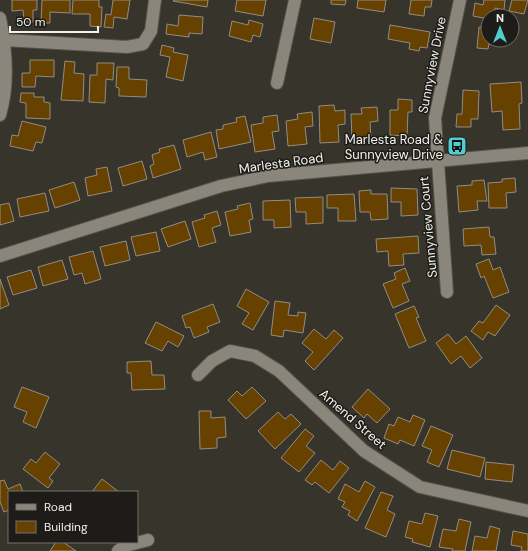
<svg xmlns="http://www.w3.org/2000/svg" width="528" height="551" font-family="'DM Sans',sans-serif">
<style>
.building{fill:#664100;stroke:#948c83}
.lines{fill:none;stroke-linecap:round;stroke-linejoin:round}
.street-casing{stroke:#55534b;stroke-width:14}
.street{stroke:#8a867b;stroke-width:12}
.labels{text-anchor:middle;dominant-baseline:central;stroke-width:3;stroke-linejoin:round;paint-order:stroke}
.street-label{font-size:13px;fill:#f2f0ea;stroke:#1d1c18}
.poi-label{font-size:13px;fill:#f2f0ea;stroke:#1d1c18;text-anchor:end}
</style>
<rect width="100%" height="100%" fill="#37342b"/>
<!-- building -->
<path class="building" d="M12 0H37V10H33V22H24L23 10 12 11Z
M42 0H70V13L50 12V23H41Z
M73 0H99V7H102L101 27 90 26V14H72Z
M113 0H130L127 19 114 17 113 28 104 27 106 14 111 15Z
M174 0H208L207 7 173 1Z
M237 0H266L263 16 235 11Z
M331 0H346L345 5 331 4Z
M358 0H386L384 12 357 8Z
M411 0H432L431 7H425L424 16 409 14Z
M484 0H505L504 10 495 8 494 16H488V19L473 16 475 3 483 5Z
M512 0H528L524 14 509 11Z
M179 15 203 17 202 34 189 33V37L166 34 167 24 178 26Z
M314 18 335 22 331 43 310 39Z
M249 20 263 24 260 37 253 35 251 42 229 36 232 21 248 25Z
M390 25 430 32 427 48 420 47 419 51 409 49 410 43 388 39Z
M479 27 488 28V40H499L498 46 489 44 488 49 477 48Z
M162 45 174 48 173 52 188 55 183 81 166 77 170 57 160 55Z
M30 60H54V77L36 76 35 87H22V73H30Z
M65 61 75 62 74 73 84 74 83 101 61 100Z
M97 63H114L113 80 106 79 105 103 89 102 90 75H97Z
M117 67H129V79L147 80 146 97 119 96V88L116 87Z
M521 82 522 103 519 104 520 129 503 130 502 111 492 112 490 84Z
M463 90 479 91 478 119H471V127H456L457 114H462Z
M21 93H34V97H44V102L50 103V119L26 118V103L20 102Z
M398 99 412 100V112H408L407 136 390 135V110H398Z
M334 105 335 111 345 110V124L338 125 339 142 320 143 319 106Z
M377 107 378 121 370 122 371 139 352 140 351 114H362L361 108Z
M312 112 313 126 305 127 307 144 288 146 286 121 298 119 297 114Z
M277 115 279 131 272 132 275 149 255 152 251 125 263 123V117Z
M245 116 251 142 219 149 216 130 223 129V125L237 122 236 118Z
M22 121 46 127 42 143 36 142 33 151 10 146 12 135 18 136Z
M211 132 217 157 205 160 203 152 187 157 183 140Z
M174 145 181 169 153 178 150 166 154 164 152 155 160 152 159 149Z
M142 161 147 179 123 186 118 168Z
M107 167 112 191 88 196 85 178 97 175 96 169Z
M515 178 516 192 506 193 507 208H489L488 183 502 182V179Z
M484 180 487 201H477L478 210 459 212 457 186 472 185V181Z
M74 182 80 200 55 208 49 190Z
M391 188 417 189 418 215 401 216V202H391Z
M371 190V194H387L388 219 371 220 370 212H360L359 191Z
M45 193 49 211 20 217 17 199Z
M354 194 356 221H338V208H327V195Z
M323 197V223L306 224V212H296L295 198Z
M290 200 291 227 274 228V220H263V201Z
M9 203 14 221 0 225V205Z
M250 203 253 219 249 220 251 232 230 236 225 212 238 209 237 206Z
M217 211 221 225 212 228 216 242 199 247 192 222 205 218 204 215Z
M185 221 191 239 168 247 161 229Z
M489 227 490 237H494L496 254 482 255 481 245 464 246 463 229Z
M156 232 160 251 136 256 131 237Z
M418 236 419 253 403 254 404 265 389 266 388 251 377 252 376 239Z
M126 241 130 260 105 266 100 247Z
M93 251 101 279 85 284 82 273 74 275 69 257Z
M489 259 493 270 500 267 509 292 493 298 484 276 481 278 476 264Z
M62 260 68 279 43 286 38 267Z
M405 268 410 281 402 284 409 301 393 308 383 284 396 279 394 273Z
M31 270 37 288 13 295 7 277Z
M0 279 9 305 0 309Z
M246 289 269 302 253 330 242 324 249 313 237 306Z
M275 301 290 303 288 315 298 316V312L306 313 303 333 284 330 283 337 271 335Z
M213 304 220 322 207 327 209 332 194 338 190 327 186 328 182 316Z
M496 305 510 315 495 336 488 332 483 340 471 331 479 321 483 323Z
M414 306 419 317 416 318 426 341 409 348 395 314Z
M156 322 184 336 178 347 168 341 162 351 145 343Z
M314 329 326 339 334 330 343 338 314 370 305 361 313 352 302 343Z
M448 334 456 344 466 336 482 358 470 368 461 356 451 364 436 343Z
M151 361 152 375H164L165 389 132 390 131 373H127V362Z
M22 387 49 397 36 428 23 422 27 412 14 407Z
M252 387 266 401 246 419 228 400 237 391 242 396Z
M368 389 390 409 377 423 367 414 364 418 352 407Z
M199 411H211V418L225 417 226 437 217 438V448L200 449Z
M278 412 285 419 291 414 301 424 275 449 258 431Z
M413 415 425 420 414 446 400 440 398 444 384 438 389 424 394 426 398 417 410 422Z
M431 426 453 435 439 467 427 462 432 450 422 446Z
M305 429 314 436 306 446 315 453 299 472 281 458Z
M452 450 485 458 480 477 447 469Z
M45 452 60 464 49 478 53 481 48 488 23 469 31 459 36 463Z
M321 460 333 470 340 461 349 468 329 493 315 482 312 485 305 480Z
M486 462 514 465 512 482 485 479Z
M102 479 119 492H92Z
M4 480 8 489 20 484 23 492H9V510L4 512 0 502V481Z
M365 481 375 487 357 521 348 515 350 511 342 507 345 502 338 499 345 484 359 492Z
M381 492 393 496 387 510 395 514 386 537 365 528Z
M425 513 438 516 430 547 412 542 413 539 405 537 409 521 422 524Z
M459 519 471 522 465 551H452L453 549 439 547 443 529 456 531Z
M490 526 500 529 496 551H472L475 536 487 538Z
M513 531 528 534V551H521L522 547 511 545Z
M56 542H63L76 551H50Z"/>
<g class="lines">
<defs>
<path id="street" d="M0 18C6 48 9 85 0 115
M4 40 127 47 143 44 151 31 155 0
M277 83 295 0
M0 256 221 186 268 176 528 153
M447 292 435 118 460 0
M198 375 212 361 230 351 255 356 279 371 364 451 420 487 528 511
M118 551 125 546 148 540"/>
</defs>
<!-- street casing -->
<use href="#street" class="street-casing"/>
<!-- street -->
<use href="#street" class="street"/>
</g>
<!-- icons -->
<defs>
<symbol id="bus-square" viewBox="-11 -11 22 22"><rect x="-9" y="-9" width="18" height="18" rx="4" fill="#52ccd0" stroke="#1d1c18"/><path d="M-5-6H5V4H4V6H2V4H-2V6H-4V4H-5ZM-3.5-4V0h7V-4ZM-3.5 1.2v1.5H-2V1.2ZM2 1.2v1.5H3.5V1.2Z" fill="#111"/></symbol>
</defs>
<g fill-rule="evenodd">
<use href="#bus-square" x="446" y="135" width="22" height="22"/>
</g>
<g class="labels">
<!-- street labels -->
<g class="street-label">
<text transform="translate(432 65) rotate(-79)">Sunnyview Drive</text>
<text transform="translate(281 163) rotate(-8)">Marlesta Road</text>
<text transform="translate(428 227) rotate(-95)">Sunnyview Court</text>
<text transform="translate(353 419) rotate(41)">Amend Street</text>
</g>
<!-- poi labels -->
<g class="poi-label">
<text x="443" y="139">Marlesta Road &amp;<tspan x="443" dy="15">Sunnyview Drive</tspan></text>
</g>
</g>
<!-- legend -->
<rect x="8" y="491" width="130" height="52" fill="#1d1c18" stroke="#72716c"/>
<rect x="16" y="504" width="20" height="6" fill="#8a867b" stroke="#72716c"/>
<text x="44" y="511" font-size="12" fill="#f2f0ea">Road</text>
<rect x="16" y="521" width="20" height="12" fill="#664100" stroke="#72716c"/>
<text x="44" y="531" font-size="12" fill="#f2f0ea">Building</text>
<!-- north arrow -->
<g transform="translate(500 28)"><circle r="19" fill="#1d1c18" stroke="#72716c"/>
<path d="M0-3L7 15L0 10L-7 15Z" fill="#52ccd0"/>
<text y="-6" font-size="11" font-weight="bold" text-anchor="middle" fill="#f2f0ea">N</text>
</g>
<!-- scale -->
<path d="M10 26v6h88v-6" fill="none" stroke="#f2f0ea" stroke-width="2"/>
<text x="16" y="26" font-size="12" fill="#f2f0ea" stroke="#1d1c18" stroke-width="3" paint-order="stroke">50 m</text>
</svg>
